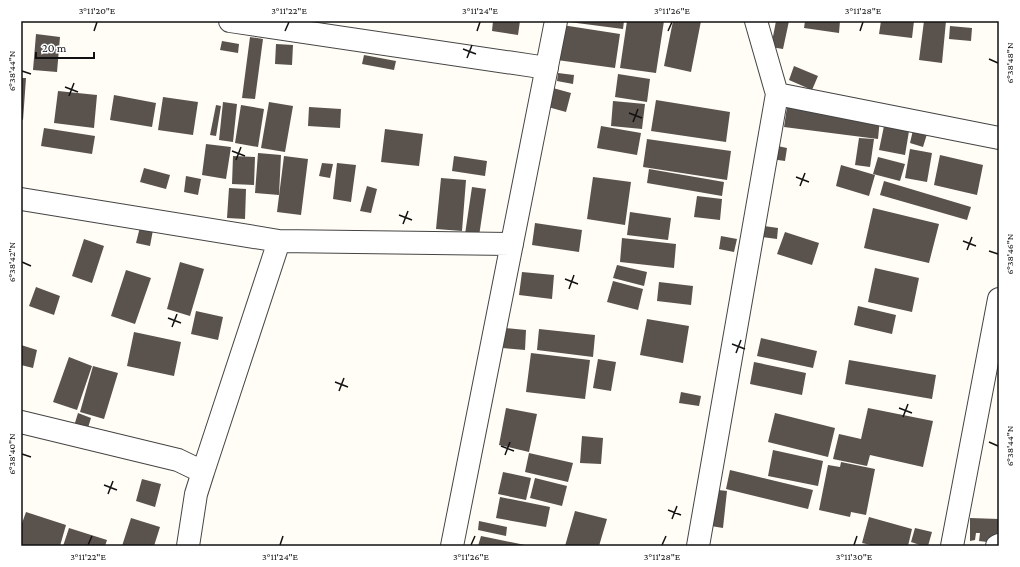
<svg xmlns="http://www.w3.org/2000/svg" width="1020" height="567" font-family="'Crimson Pro',serif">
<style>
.building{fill:#5a524d}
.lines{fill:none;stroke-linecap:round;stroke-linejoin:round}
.minor-casing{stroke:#444;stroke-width:24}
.minor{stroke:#fff;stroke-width:22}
.ticks{fill:none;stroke:#111;stroke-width:1.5}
.neatline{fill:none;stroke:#111;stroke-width:1.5}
.ticks-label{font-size:10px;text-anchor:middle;fill:#111}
</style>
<rect width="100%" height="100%" fill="#fffdf5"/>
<!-- building -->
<path class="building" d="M493 21H520L518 35 492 31Z
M569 21H624L623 29 569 22Z
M627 21H664L656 73 620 68Z
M673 21H701L691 72 664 66Z
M776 21H789L783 49 771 47Z
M805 21H840L839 33 804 28Z
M881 21H914L912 38 879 34Z
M924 21H946L942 63 919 60Z
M562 25 620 34 615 68 557 60Z
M950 26 972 28 971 41 949 39Z
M36 34 60 37 57 72 33 70Z
M250 37 263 39 255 99 242 98Z
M222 41 239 44 238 53 220 50Z
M276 44 293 45 292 65 275 64Z
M364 55 396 61 394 70 362 64Z
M794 66 818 76 812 90 789 80Z
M558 73 574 75 573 84 557 81Z
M618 74 650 79 647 102 615 97Z
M21 78H26L23 120 21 119Z
M553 88 571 93 566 112 548 107Z
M58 91 97 95 94 128 54 123Z
M114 95 156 103 152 127 110 120Z
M163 97 198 102 193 135 158 130Z
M656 100 730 112 726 142 651 131Z
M613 101 645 104 642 129 611 126Z
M223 102 237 104 233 142 219 140Z
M269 102 293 106 285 152 261 148Z
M216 105 221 106 216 136 210 135Z
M241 105 264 109 258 147 235 143Z
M309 107 341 109 340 128 308 126Z
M787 107 880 118 878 139 784 127Z
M601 126 641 133 637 155 597 148Z
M884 126 909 131 905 155 879 150Z
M44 128 95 136 92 154 41 146Z
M385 129 423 134 419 166 381 162Z
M913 130 927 134 923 147 910 143Z
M859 138 874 139 870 167 855 165Z
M647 139 731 151 727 180 643 167Z
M206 144 231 147 226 179 202 175Z
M773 145 787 148 785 161 771 159Z
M910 149 932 153 927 182 905 178Z
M258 153 281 155 279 195 255 193Z
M940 155 983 165 977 195 934 185Z
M233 156 255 157 254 185 232 184Z
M284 156 308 159 301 215 277 212Z
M454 156 487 161 485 176 452 171Z
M878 157 905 164 900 181 873 174Z
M322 163 333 164 330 178 319 176Z
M337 163 356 165 351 202 333 199Z
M841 165 875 175 869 196 836 186Z
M144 168 170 175 166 189 140 182Z
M649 169 724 182 722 196 647 183Z
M186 176 201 179 198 195 184 192Z
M593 177 631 182 625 225 587 219Z
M441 178 466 180 462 231 436 229Z
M884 181 971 207 967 220 880 195Z
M367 186 377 189 371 213 360 211Z
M472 187 486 189 478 243 464 241Z
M229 188 246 189 245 219 227 218Z
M697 196 722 199 720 220 694 217Z
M873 208 939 224 929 263 864 248Z
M630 212 671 218 668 240 627 235Z
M535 223 582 230 579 252 532 245Z
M764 226 778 228 777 239 762 237Z
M140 227 153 230 150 246 136 243Z
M785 232 819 243 812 265 777 254Z
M721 236 737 239 734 252 719 249Z
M622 238 676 244 674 268 620 262Z
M84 239 104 246 92 283 72 276Z
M180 262 204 269 190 316 167 309Z
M617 265 647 272 644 286 613 278Z
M875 268 919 278 912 312 868 302Z
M126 270 151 278 135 324 111 316Z
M522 272 554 275 552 299 519 295Z
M613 281 643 289 638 310 607 302Z
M659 282 693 286 691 305 657 301Z
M36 287 60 296 54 315 29 306Z
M858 306 896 315 892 334 854 325Z
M196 311 223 317 218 340 191 334Z
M647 319 689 326 683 363 640 355Z
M505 328 526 330 525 350 503 348Z
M539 329 595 335 593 357 537 350Z
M134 332 181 342 174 376 127 366Z
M761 338 817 351 813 368 757 356Z
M21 345 37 350 33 368 21 365Z
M531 353 590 360 585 399 526 392Z
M69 357 92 366 77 410 53 402Z
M598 359 616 362 611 391 593 388Z
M849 360 936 375 932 399 845 384Z
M754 362 806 373 802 395 750 384Z
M93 366 118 373 104 419 80 412Z
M681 392 701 396 699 406 679 403Z
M506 408 537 414 529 452 499 445Z
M868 408 933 421 923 467 870 455 867 466 833 459 839 434 861 439Z
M78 413 91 418 87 431 74 426Z
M775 413 835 428 828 457 768 442Z
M582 436 603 438 601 464 580 463Z
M773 450 823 461 818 486 768 476Z
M529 453 573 463 568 482 525 472Z
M841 462 875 469 866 515 851 512 850 517 819 510 828 465 840 467Z
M730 470 813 490 808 509 726 489Z
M503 472 531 478 526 500 498 494Z
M535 478 567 486 562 506 530 498Z
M142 479 161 484 155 507 136 501Z
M710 489 727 491 723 528 705 525Z
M500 497 550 507 546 527 496 518Z
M575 511 607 519 599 546H565Z
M26 512 66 525 60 546H21V526Z
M869 517 912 529 908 546H875L862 543Z
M131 518 160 527 154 546H122Z
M970 518 999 519 997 540 988 538 987 542 979 541 980 533H976L975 540 970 541Z
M479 521 507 527 506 536 478 530Z
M69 528 107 540 105 546H63Z
M915 528 932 532 928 546H923L911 542Z
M481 536 525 545V546H478Z"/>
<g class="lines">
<defs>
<path id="minor" d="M230 21 547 68
M777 94 999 138
M21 199 279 241 512 244
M21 422 178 460 203 472 196 494 188 546
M203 472 279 241
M452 546 556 21
M698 546 777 94 756 21
M952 546 999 299
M997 546 999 545"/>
</defs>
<!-- minor casing -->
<use href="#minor" class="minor-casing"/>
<!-- minor -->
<use href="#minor" class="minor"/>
</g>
<!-- ticks -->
<path class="ticks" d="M94 31 97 22M285 31 289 22M477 31 480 22M668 31 672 22M860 31 863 22M463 49 476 54M467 58 472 45M989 59 998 63M22 71 31 74M65 87 78 92M69 96 74 83M629 113 642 118M633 122 638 109M232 151 245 156M236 160 241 147M796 177 809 182M800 186 805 173M399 215 412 220M403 224 408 211M963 241 976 246M967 250 972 237M989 251 998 254M22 262 31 266M565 279 578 284M569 289 574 275M168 318 181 323M172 327 177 314M732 344 745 349M736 353 741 340M335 382 348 387M339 391 344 378M899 408 912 413M903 417 908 404M989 442 998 446M501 446 514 451M22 454 31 457M505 455 510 442M104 485 117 490M108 494 113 481M668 510 681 515M672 519 677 506M88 545 92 536M280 545 283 536M471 545 475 536M662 545 666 536M854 545 857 536"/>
<!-- border -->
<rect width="1020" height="567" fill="none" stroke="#ffffff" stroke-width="44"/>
<!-- scale -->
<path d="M36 52v6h58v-6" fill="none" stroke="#111111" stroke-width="2"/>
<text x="42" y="52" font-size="12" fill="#111111" stroke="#ffffff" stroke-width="3" paint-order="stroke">20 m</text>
<rect x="22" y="22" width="976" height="523" class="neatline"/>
<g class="ticks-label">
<text x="97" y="14">3°11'20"E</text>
<text x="289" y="14">3°11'22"E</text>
<text x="480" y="14">3°11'24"E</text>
<text x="672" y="14">3°11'26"E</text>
<text x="863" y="14">3°11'28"E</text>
<text transform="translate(1009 63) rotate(-90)" y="4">6°38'48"N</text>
<text transform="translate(11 71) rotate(-90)" y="4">6°38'44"N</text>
<text transform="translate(1009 254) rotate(-90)" y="4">6°38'46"N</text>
<text transform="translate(11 262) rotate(-90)" y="4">6°38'42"N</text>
<text transform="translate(1009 446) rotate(-90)" y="4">6°38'44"N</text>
<text transform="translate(11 454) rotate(-90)" y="4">6°38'40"N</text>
<text x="88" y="560">3°11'22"E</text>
<text x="280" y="560">3°11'24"E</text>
<text x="471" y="560">3°11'26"E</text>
<text x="662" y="560">3°11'28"E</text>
<text x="854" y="560">3°11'30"E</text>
</g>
</svg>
